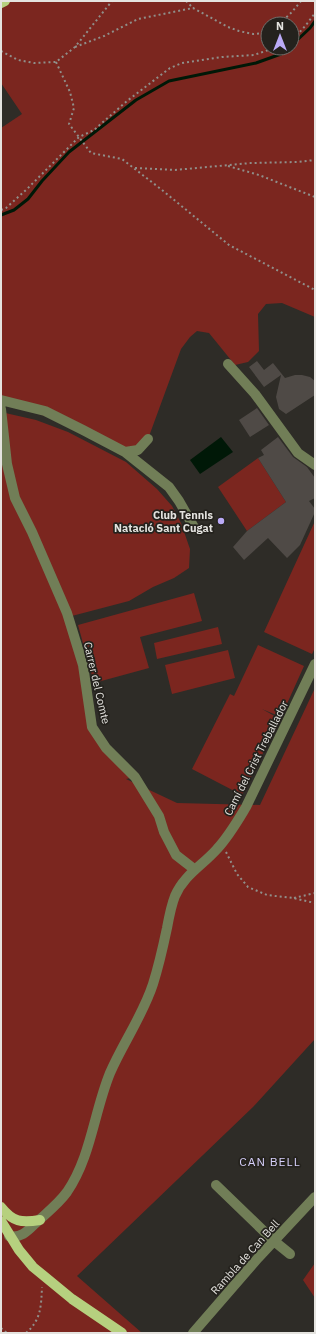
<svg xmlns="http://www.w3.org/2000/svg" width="316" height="1334" font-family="'IBM Plex Sans',sans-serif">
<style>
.green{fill:#7b261f;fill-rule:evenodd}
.water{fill:#001807}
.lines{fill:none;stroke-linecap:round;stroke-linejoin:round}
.stream{stroke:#001807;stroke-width:3}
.building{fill:#4f4a46}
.path{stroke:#908f8a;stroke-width:2;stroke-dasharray:2 3;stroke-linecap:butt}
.minor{stroke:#717e57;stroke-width:10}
.major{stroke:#b6d07f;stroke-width:10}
.poi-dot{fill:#baaaf6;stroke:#24221d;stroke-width:1.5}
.labels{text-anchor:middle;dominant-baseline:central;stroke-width:3.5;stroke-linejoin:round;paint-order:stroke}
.poi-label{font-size:11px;font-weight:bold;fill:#e4e3df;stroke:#24221d;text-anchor:end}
.street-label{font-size:11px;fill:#e4e3df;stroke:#24221d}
.neighbourhood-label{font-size:12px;letter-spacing:1px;fill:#d7d0fb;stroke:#24221d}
</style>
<rect width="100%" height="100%" fill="#2e2c27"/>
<!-- green -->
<path class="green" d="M6 1H315V317L282 303 266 304 258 314 259 351 248 362 235 365 209 333 197 331 190 337 181 349 148 439 125 452 83 430 1 400V128L22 114 1 83V4ZM268 24H292V48H268Z
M1 412 36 420 68 432 126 462 157 489 172 506 181 523 190 549 189 568 174 578 153 587 129 601 68 617 92 727 135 777 126 779 177 803 260 805 315 688V1039L253 1107 77 1276 142 1333H1Z
M258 458 286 502 247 531 218 487Z
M315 521V648L312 654 264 632Z
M194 593 202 621 140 637 149 668 94 683 78 625Z
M218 627 222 644 157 659 154 643Z
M258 645 304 666 281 717 262 709 280 719 242 795 192 769 230 694 234 696Z
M228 650 235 678 172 694 165 665Z
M315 1263V1298L303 1280Z"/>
<!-- water -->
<path class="water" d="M221 437 233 452 200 474 190 460Z"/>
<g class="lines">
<!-- stream -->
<path class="stream" d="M292 45 310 28 315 21
M1 215 14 210 28 199 42 181 69 152 136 100 169 81 256 63 281 54 288 48"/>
</g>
<!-- building -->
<path class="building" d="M257 361 264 370 273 363 285 378 295 375H302L310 377 315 381V395L286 414 279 409 276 397 281 375 264 387 249 367Z
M257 408 269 425 250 437 239 420Z
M278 437 293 457 307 467 315 478V498L309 501 315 509V512L300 545 287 558 268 538 244 560 233 547 247 531 286 502 258 458 264 455 261 450Z"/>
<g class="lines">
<!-- path -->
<path class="path" d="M186 1 193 8
M279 24 292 12 301 1
M292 38C302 32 308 22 315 13
M75 47 104 36 138 19 193 8 228 27 239 31 253 34 265 33 268 31
M1 51 18 60 34 63 56 62 75 47 112 1
M56 62 70 92 74 108 69 124 91 153 122 159 162 190 229 245 315 290
M228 166 259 175 315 197
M135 168 175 170 251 163 297 162 315 160
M1 210 6 208 27 189 79 137 94 130 127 101 170 68 182 63 222 57 254 55 274 48
M226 852 237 874 248 887 267 895 293 898 315 903
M294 898 315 893
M1 1328 7 1333
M26 1333C41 1320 41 1307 42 1287"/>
<!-- minor -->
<path class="minor" d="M228 364 255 394 298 453 315 465
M1 400 45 411 83 430 125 452 138 450 148 439
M1 409 7 464 15 498 32 532 67 613 83 665 92 727 106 748 135 777 159 816 164 832 176 855 194 869
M125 452 169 487 179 501 195 529
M216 1185 274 1241 290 1254
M9 1236C23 1239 30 1228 39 1220 49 1211 59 1203 67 1192 91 1157 94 1112 110 1073 123 1043 143 1015 153 984 159 965 163 947 167 928 169 917 171 906 175 896 184 875 203 865 217 849 229 836 237 822 246 807L315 664
M193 1333 258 1258 315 1197"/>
<!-- major -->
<path class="major" d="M1 3 5 1
M1 1207C13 1222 21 1223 40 1220
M1 1221 19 1250 33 1267 72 1299 122 1333"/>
</g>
<!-- markers -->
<circle class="poi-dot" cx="221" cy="521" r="4"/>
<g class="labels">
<!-- poi labels -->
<g class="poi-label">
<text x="213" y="515">Club Tennis<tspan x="213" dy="13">Natació Sant Cugat</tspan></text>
</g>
<!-- street labels -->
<g class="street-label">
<text transform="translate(97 683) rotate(77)">Carrer del Comte</text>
<text transform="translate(256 758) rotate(-63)">Camí del Crist Treballador</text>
<text transform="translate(245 1257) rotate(-48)">Rambla de Can Bell</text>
</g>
<!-- neighbourhood labels -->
<g class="neighbourhood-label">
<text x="270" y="1161">CAN BELL</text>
</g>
</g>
<!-- border -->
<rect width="316" height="1334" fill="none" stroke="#e4e3df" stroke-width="4"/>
<!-- north arrow -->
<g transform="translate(280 36)"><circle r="19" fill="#24221d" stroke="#716f6b"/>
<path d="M0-3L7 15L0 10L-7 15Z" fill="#baaaf6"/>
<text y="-6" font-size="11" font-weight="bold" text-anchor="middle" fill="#e4e3df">N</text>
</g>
</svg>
